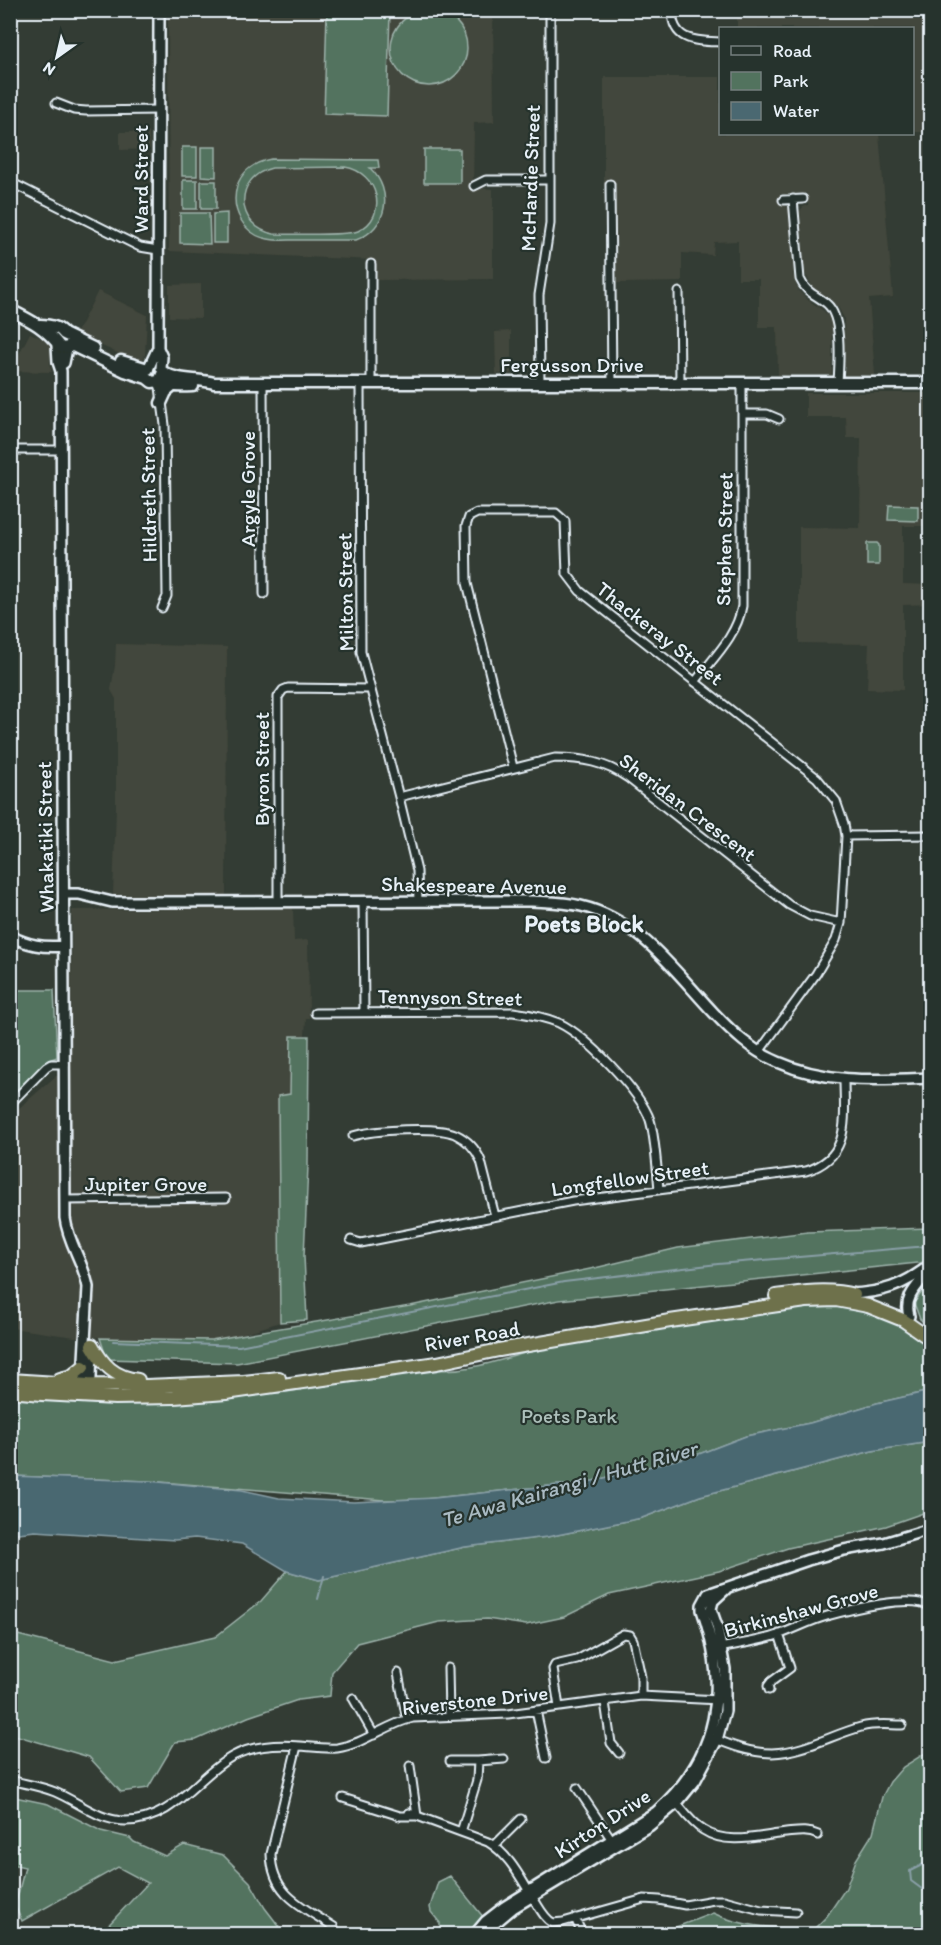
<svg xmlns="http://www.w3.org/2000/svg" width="941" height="1945" font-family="Itim,sans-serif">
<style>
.built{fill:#43473c}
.green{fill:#52735e;stroke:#9db2ab;stroke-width:1.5;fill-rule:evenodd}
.water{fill:#4a6871;stroke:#899fa7;stroke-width:1.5}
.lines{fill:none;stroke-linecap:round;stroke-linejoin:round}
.stream{stroke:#899fa7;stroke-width:2}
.minor-casing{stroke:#e8f1f8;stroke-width:11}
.tertiary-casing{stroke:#e8f1f8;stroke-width:14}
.secondary-casing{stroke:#e8f1f8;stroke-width:15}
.trunk-casing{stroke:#e8f1f8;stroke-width:16}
.minor{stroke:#26332d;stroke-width:7}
.tertiary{stroke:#26332d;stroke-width:9}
.secondary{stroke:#26332d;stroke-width:10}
.trunk{stroke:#6e714b;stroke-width:12}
.labels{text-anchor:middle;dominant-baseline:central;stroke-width:4.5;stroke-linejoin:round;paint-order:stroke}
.street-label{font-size:21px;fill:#e8f1f8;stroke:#26332d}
.park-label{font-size:21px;fill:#acbfba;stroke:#26332d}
.water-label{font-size:22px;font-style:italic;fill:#a9bac2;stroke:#26332d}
.quarter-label{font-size:24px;font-weight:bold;fill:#e8f1f8;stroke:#26332d}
</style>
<rect width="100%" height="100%" fill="#333c34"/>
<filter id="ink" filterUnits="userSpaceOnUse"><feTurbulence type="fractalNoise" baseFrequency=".0167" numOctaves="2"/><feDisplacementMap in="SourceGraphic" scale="12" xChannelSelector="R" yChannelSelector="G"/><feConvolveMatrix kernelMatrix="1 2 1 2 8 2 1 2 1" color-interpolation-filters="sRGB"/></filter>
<g filter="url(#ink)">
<!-- built -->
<path class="built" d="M168 11H493L494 122 474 123 473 188 493 189V279L377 280 376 260 169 251Z
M737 11H930V132H913L912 28H737Z
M604 77H720V134H879L893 297 869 299 875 375H845L844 318 838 307 813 288 805 273 800 211 803 207 808 205 807 193 780 194V203L787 207 789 210 794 280 799 291 808 300 824 311 832 321V375H778L777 327H759V279H738V241L714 242 713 255 682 253V282L617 283 616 184H604Z
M120 132H149L150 149 120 150Z
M201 284V318L169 317V285Z
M98 291 147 315 145 355 143 360 137 362 76 334Z
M511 331V374H496L495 332Z
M30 333 51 343 50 367 52 372 10 371Z
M806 393H930V526H903V584L930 585V604L903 605V690L867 689 869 644 799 643V527L860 528 861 438H847L846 417H806Z
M116 644 227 647 226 895H113L116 808V699L111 690 115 666Z
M293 908 294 941 308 940 309 1018H306L305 1035 291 1036 290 1095 278 1096 280 1322 223 1340 75 1337 11 1328 10 1116 56 1076 70 1074 72 910Z"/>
<!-- green -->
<path class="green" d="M391 48a38 38 0 1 1 76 0a38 38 0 1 1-76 0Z
M327 11 390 12 387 116 324 114Z
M182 147H197V176H182Z
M201 147H216V177L201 176Z
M424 149H460V183H424Z
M271 159 378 160 379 168H370C394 191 388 228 356 240 336 240 316 240 296 240 287 240 277 241 268 239 244 235 230 210 237 186 242 171 255 162 271 159ZM272 168 345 167C378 172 390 216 358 231 347 236 290 234 274 234 235 227 233 177 272 168Z
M183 180H197V209H183Z
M201 181H216V209H201Z
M180 213H209L210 244 180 243Z
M227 213V243H213V214Z
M889 505 918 506V521L888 520Z
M867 543H877L879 545V565H867Z
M11 990H54L57 1057 49 1060 11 1097Z
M291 1036H309L308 1166 304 1256 307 1320 280 1322 278 1096 290 1094Z
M930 1228V1254L927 1262 559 1300 237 1363 107 1359 100 1338 211 1340 410 1306 595 1268 678 1248 808 1232Z
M930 1281V1328L920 1319 914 1303Z
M821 1304C868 1307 893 1316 930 1344V1391L877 1403 810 1423 746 1436 699 1454 573 1486 559 1485 424 1499 384 1500 148 1481 11 1476V1395L50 1400 125 1404 175 1402 287 1392 431 1369C471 1374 510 1355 548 1347L724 1316Z
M930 1442V1524L926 1512 886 1526 788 1548 719 1571 609 1595 564 1617 526 1625 487 1619 439 1622 357 1643 332 1672 330 1696 298 1700 248 1717 196 1740 175 1742 148 1788 121 1792 89 1757 11 1734 10 1633 115 1660 215 1637 261 1601 287 1571 319 1580 465 1547 547 1537 642 1518 700 1496 872 1451Z
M930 1750V1934H651L663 1932 713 1913C743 1928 779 1928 813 1930L827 1916 846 1888 856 1860 873 1833 882 1797 890 1782 903 1767Z
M10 1796 48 1804 101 1831 130 1838 134 1842 165 1856 184 1845 223 1855 250 1882 265 1908 285 1934H100L148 1883 118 1867 22 1921 15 1906 25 1867 11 1864Z
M450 1876 484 1918 466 1934H434L440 1927V1923L431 1912 430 1907 438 1882Z"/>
<!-- water -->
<path class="water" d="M930 1391V1442L872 1451 700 1496 642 1518 547 1537 465 1547 319 1580 287 1571 242 1544 195 1538 175 1540 35 1531 11 1534V1476L148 1481 242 1490 279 1498 354 1502 434 1498 559 1485 573 1486 699 1454 746 1436 810 1423 877 1403Z"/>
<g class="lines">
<!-- stream -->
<path class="stream" d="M113 1341 239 1346 564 1282 718 1264 928 1246
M318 1599 324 1576
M930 1861 910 1871 911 1881 930 1895"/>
<defs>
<path id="minor" d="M672 10C672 42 696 41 720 42
M56 103 74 110 86 111 159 110
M10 182 140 247 158 250
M610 184 612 383
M474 186 486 180H550
M793 199 800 279C806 293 817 295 827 304 843 318 839 363 838 383
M783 200 803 199
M371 264V383
M679 292 680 383
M157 382 160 387 165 425 167 596 162 608
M263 383 264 594
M360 383 361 652 399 797 417 871 418 901
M540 383 539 295 550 224V10
M743 414H767L779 419
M10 450H61
M695 682C713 658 737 636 742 606V383
M513 767 467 583 466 526 469 517 477 513H556L565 521 567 574 580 591 817 778 836 801 844 824 846 836 841 923 836 940 816 974 759 1052
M399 797 555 758C582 758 605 762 628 778L789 905 810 916 841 923
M846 836 930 835
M363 901 364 1012
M278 902V697L283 690 288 688 371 689
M315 1013 513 1012C529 1014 544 1017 559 1023 586 1036 640 1091 650 1120 655 1136 657 1170 659 1189
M10 1104 46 1067 51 1064H65
M353 1136C373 1130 436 1126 455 1134 468 1140 476 1149 481 1161L495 1216
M65 1200 226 1198
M351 1240 361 1243 573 1201 806 1171C852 1157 844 1117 844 1079
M716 1649C736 1644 756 1642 775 1636 793 1630 809 1621 827 1616 848 1610 914 1593 930 1607
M448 1668 449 1716
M398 1673 407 1720
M769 1690 768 1686 771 1682 790 1668 779 1634
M353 1698 374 1735
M605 1702 611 1743 619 1753
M559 1707 553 1669 555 1665 577 1660 623 1634 630 1635 633 1640 641 1677V1696
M536 1710 546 1758
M710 1737C730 1745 750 1753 772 1753 804 1752 831 1735 861 1727 875 1723 888 1725 902 1725
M297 1746 271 1854C272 1896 304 1907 334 1927
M450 1761H478
M10 1780C25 1784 41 1786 55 1792 79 1802 99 1821 126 1821 175 1820 195 1777 233 1756 254 1745 278 1744 300 1746 312 1747 325 1749 337 1748 365 1744 386 1724 413 1718L508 1714 641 1696 719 1700
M577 1788 612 1840
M343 1798 400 1816H417L410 1766
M674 1800C683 1810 691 1823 703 1830 727 1846 759 1836 786 1833 797 1832 807 1830 818 1835
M409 1813 488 1842C511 1856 521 1880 535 1901 540 1909 545 1919 553 1923L563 1922 644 1899 659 1900 685 1905 714 1900H724L761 1910 796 1912
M461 1832 477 1780 478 1761 504 1759
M494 1846 521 1819
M575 1918 582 1934"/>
<path id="tertiary" d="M159 10 158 348 162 357 161 368
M58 345 57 346 58 362 61 371 65 1218C68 1243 84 1263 88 1287L83 1378 88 1385
M60 366 64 363 67 348
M149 367 158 348
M64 894H79L112 902H133L532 901C549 902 565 902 581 906 640 920 675 972 714 1013 733 1033 752 1051 778 1062 827 1084 879 1080 930 1078
M10 936C28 945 43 948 63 946
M848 1294C883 1293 903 1286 930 1265
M909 1316C903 1296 919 1285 930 1270
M88 1385 91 1378 92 1345
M483 1933 513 1908 649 1826 677 1803 695 1781 717 1740 725 1711V1669L717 1626 711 1609 713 1601 726 1589
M475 1934 486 1921 504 1907 656 1812C720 1755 729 1689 702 1610V1605L708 1594 808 1560 844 1550 884 1543 930 1529"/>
<path id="secondary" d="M10 310C32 321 46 328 61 348L69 347 72 341
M40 325C49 325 59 327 64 334
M64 334 93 348
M71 345 125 371 147 378 152 382 159 381 163 372
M121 361 148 369
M163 372C179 382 197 378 214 383H930
M159 381C169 388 182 386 193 386
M161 403 166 392 173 386"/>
<path id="trunk" d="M776 1296C801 1292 829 1288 854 1295
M92 1345C103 1365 114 1377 138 1380
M60 1379 72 1376 83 1367
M10 1380 88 1385 146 1386 244 1382 279 1378
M10 1391 42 1394 115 1398 174 1397 226 1393 437 1363 499 1350 670 1321 806 1301 836 1300 868 1306 903 1320 930 1339"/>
</defs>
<!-- minor casing -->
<use href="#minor" class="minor-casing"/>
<!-- tertiary casing -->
<use href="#tertiary" class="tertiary-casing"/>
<!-- secondary casing -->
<use href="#secondary" class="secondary-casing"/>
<!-- trunk casing -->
<use href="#trunk" class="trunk-casing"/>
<!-- minor -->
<use href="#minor" class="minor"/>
<!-- tertiary -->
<use href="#tertiary" class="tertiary"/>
<!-- secondary -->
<use href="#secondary" class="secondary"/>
<!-- trunk -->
<use href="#trunk" class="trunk"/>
</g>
</g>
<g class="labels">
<!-- street labels -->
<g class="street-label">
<text transform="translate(530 178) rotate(-88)">McHardie Street</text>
<text transform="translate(140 179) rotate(-90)">Ward Street</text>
<text x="572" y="364">Fergusson Drive</text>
<text transform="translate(247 489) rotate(-90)">Argyle Grove</text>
<text transform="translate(148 495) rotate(-91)">Hildreth Street</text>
<text transform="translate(724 539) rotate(-89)">Stephen Street</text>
<text transform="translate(345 592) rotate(-91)">Milton Street</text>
<text transform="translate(660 633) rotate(38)">Thackeray Street</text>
<text transform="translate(261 769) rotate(-90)">Byron Street</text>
<text transform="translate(688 807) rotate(37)">Sheridan Crescent</text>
<text transform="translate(45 837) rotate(-91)">Whakatiki Street</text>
<text transform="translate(474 885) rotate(1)">Shakespeare Avenue</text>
<text transform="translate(450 997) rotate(1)">Tennyson Street</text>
<text transform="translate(630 1178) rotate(-8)">Longfellow Street</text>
<text x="146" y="1183">Jupiter Grove</text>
<text transform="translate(472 1336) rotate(-10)">River Road</text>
<text transform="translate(801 1610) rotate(-15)">Birkinshaw Grove</text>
<text transform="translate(475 1700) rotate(-6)">Riverstone Drive</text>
<text transform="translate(602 1823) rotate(-33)">Kirton Drive</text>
</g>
<!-- park labels -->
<g class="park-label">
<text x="569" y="1415">Poets Park</text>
</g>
<!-- water labels -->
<g class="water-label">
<text transform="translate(569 1484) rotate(-16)">Te Awa Kairangi / Hutt River</text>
</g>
<!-- quarter labels -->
<g class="quarter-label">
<text x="584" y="923">Poets Block</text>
</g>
</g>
<!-- margin -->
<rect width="941" height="1945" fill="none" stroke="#26332d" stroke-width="36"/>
<rect x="18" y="18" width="905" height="1909" fill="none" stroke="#e8f1f8" stroke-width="2" filter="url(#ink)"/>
<!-- legend -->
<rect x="719" y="27" width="195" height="108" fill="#26332d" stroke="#747f7e" stroke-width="1.5"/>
<rect x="731" y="46" width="30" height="9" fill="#26332d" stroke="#747f7e" stroke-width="1.5"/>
<text x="773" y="57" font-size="18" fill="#e8f1f8">Road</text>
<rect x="731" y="72" width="30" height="18" fill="#52735e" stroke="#747f7e" stroke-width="1.5"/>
<text x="773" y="87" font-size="18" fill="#e8f1f8">Park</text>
<rect x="731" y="102" width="30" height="18" fill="#4a6871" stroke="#747f7e" stroke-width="1.5"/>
<text x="773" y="117" font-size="18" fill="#e8f1f8">Water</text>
<!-- north arrow -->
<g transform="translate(57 57) rotate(214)" stroke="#26332d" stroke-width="4.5" paint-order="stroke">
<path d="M0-4.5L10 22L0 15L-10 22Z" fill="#e8f1f8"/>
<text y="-9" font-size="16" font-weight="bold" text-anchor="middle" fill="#e8f1f8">N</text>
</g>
</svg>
